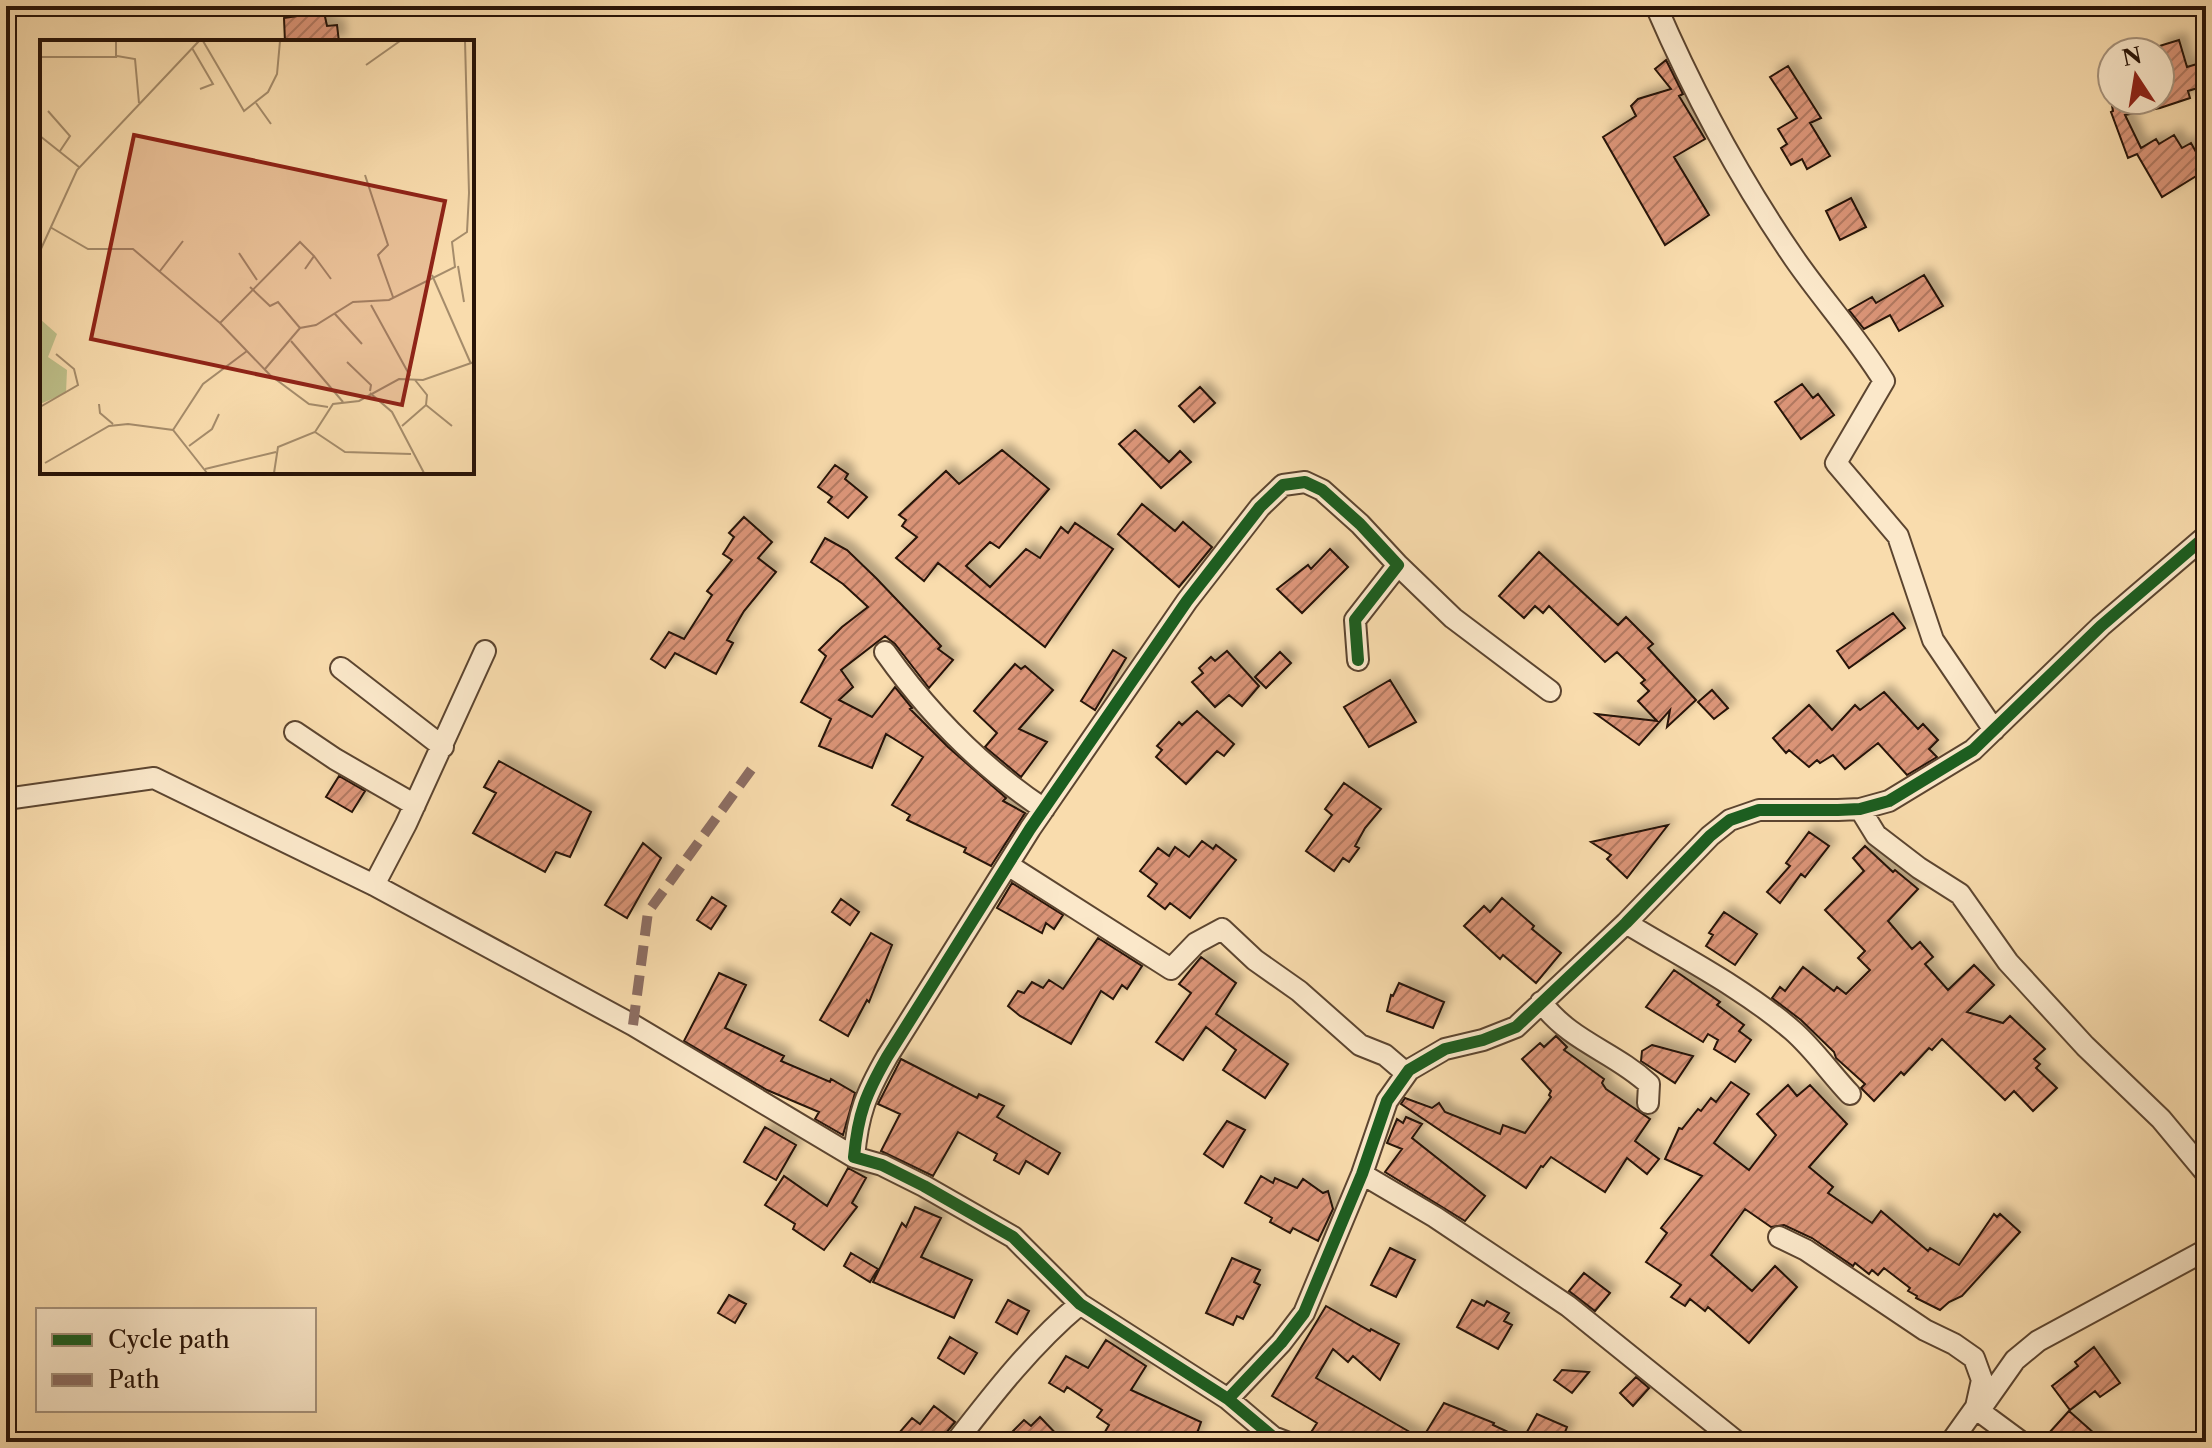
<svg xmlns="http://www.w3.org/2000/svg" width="2212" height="1448" font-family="'Libre Caslon Text',serif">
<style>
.building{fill:url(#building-hatch);stroke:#281307;stroke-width:2;filter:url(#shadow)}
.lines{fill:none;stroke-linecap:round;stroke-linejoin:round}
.minor-casing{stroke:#5c4530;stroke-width:24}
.minor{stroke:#fbe8ca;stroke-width:20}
.quiet{stroke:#8d6e63;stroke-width:10;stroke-dasharray:20 10;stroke-linecap:butt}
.cycleway-casing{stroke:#fbe8ca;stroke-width:17}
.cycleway{stroke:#1b5e20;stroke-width:12}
.inset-road{fill:none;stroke:#a58c6b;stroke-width:2}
.view{fill:#8f2418;fill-opacity:0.15;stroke:#8f2418;stroke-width:4}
.inset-edge{fill:none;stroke:#281307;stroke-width:4}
</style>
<defs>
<pattern id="building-hatch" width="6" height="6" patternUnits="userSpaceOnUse" patternTransform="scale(2)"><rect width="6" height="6" fill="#da9477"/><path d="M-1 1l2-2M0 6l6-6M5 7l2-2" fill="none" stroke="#b17860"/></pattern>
<filter id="shadow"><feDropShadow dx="7" dy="-7" stdDeviation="4" flood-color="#0004"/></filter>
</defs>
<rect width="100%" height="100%" fill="#f9dcad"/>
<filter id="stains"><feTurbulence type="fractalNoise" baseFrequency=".0025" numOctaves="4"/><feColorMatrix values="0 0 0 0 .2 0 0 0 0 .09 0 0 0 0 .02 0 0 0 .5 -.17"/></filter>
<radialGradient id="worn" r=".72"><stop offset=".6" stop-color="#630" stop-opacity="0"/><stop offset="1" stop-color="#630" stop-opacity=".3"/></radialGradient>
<!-- building -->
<path class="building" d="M324 12 327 26 337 25 339 42H285L284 18Z
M2179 40 2187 67 2197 64 2204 86 2188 91 2190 98 2160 108 2125 115 2141 148 2156 139 2159 144 2174 135 2182 148 2191 143 2206 170 2162 197 2137 154 2128 158 2111 112 2113 111 2111 100H2160V52L2156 47Z
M1666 60 1683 94 1679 96 1705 139 1674 157 1709 215 1665 245 1603 137 1636 116 1631 106 1638 99 1671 89 1655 69Z
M1788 66 1821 118 1810 123 1830 156 1807 169 1802 159 1791 165 1781 148 1787 144 1778 129 1797 118 1770 77Z
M1851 198 1866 227 1840 240 1826 211Z
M1924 275 1943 306 1899 331 1890 315 1864 329 1849 310 1872 297 1876 303Z
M1802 384 1813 398 1818 394 1834 415 1801 439 1775 402Z
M1200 387 1215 403 1194 422 1179 406Z
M1135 430 1169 462 1180 451 1191 462 1161 488 1119 444Z
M1002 450 1049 489 999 548 990 542 966 566 990 587 1026 549 1040 558 1061 527 1068 533 1075 523 1113 549 1045 647 938 563 924 581 896 558 917 537 902 526 906 520 899 515 946 471 959 484Z
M835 465 848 474 845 479 867 497 848 518 828 502 832 497 818 487Z
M1142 504 1175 531 1183 522 1212 547 1179 587 1118 534Z
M744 517 772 542 758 558 776 572 744 611 727 640 733 643 716 674 675 653 665 668 651 659 669 632 684 639 712 595 707 591 732 560 723 554 734 537 729 533Z
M825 538 847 550 876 578 941 646 938 649 953 660 929 688 895 644 885 636 841 670 853 687 839 700 872 717 895 687 912 708 910 709 948 747 1006 798 1003 801 1025 813 991 866 964 852 966 848 907 820 910 815 892 805 923 757 886 734 872 768 819 746 831 719 801 702 826 656 819 650 842 627 868 607 843 584 811 562Z
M1330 549 1348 567 1302 613 1277 589 1308 565 1311 569Z
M1539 552 1618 625 1626 617 1653 644 1648 648 1696 700 1667 727 1670 710 1639 745 1596 714 1657 721 1638 701 1649 691 1641 683 1645 680 1617 652 1605 662 1549 606 1543 613 1535 606 1524 618 1499 596Z
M1893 613 1905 628 1849 668 1837 651Z
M1113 650 1126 658 1095 710 1081 701Z
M1227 651 1259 686 1242 706 1229 695 1215 707 1192 682 1203 673 1199 668 1211 657 1215 661Z
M1280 652 1291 663 1266 688 1255 677Z
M1015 664 1021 669 1025 666 1053 690 1019 729 1047 742 1021 777 985 747 997 733 974 711Z
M1390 680 1416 722 1369 747 1344 707Z
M1712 690 1728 708 1714 719 1698 702Z
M1884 692 1918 729 1923 724 1938 740 1929 749 1937 757 1907 775 1878 743 1845 769 1833 755 1820 763 1817 760 1809 767 1789 750 1786 753 1773 738 1809 705 1832 730 1855 705 1860 710Z
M1197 711 1234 744 1224 756 1217 751 1186 784 1156 757 1162 750 1157 746 1179 722 1182 725Z
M499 761 591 812 570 857 556 852 545 872 473 833 496 793 484 787Z
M339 776 365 791 352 812 326 797Z
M1344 783 1381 809 1365 828 1355 846 1359 848 1349 862 1343 858 1334 871 1306 851 1332 815 1325 809Z
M1668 825 1627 878 1607 859 1611 855 1591 842Z
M1809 832 1829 846 1805 877 1801 874 1780 903 1767 892 1790 866 1786 863Z
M1202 841 1213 849 1216 845 1236 860 1190 918 1170 903 1165 909 1148 896 1157 884 1140 871 1158 848 1169 856 1175 847 1189 857Z
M643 843 661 858 627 918 605 905Z
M1865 846 1893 872 1895 870 1918 889 1888 921 1912 949 1920 942 1933 957 1925 964 1948 990 1974 965 1994 985 1967 1012 2003 1023 2010 1016 2045 1049 2034 1059 2040 1064 2036 1068 2057 1088 2033 1111 2014 1091 2005 1100 1942 1039 1932 1050 1929 1048 1904 1075 1901 1072 1874 1101 1861 1088 1865 1084 1836 1058 1834 1052 1801 1020 1772 998 1780 987 1785 991 1803 967 1834 991 1837 987 1846 994 1870 970 1858 958 1865 951 1825 910 1864 871 1853 858Z
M1012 883 1063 915 1054 929 1046 923 1042 933 997 908Z
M712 897 726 906 711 929 697 920Z
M1502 898 1534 926 1532 929 1561 953 1536 983 1503 955 1500 959 1464 926 1484 906 1490 912Z
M841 899 859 912 850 925 832 912Z
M1724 912 1757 934 1735 965 1706 946 1713 935 1709 933Z
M871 933 892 945 869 1002 867 1000 848 1036 820 1020Z
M1098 938 1142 966 1127 989 1122 985 1113 999 1101 991 1071 1044 1020 1016 1008 1006 1018 991 1024 993 1032 982 1043 988 1049 980 1063 989Z
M1201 957 1236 983 1216 1014 1288 1064 1265 1098 1223 1070 1236 1050 1206 1027 1183 1060 1156 1042 1191 993 1179 984Z
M1674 970 1720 1002 1717 1005 1744 1025 1739 1031 1751 1040 1735 1062 1714 1049 1718 1040 1708 1034 1703 1042 1646 1007Z
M719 973 746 985 725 1028 784 1056 781 1061 830 1082 831 1079 855 1093 843 1135 815 1119 819 1112 767 1090 684 1041Z
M1399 983 1444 1002 1433 1028 1387 1011 1391 995 1393 996Z
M1556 1036 1567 1047 1564 1050 1604 1079 1602 1083 1606 1089 1650 1119 1635 1141 1659 1159 1647 1174 1627 1158 1605 1192 1551 1157 1543 1167 1541 1166 1526 1188 1401 1104 1405 1098 1432 1108 1439 1103 1445 1112 1500 1134 1503 1125 1525 1133 1551 1097 1549 1095 1551 1091 1522 1059 1540 1043 1544 1047Z
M1652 1045 1693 1056 1675 1083 1641 1061 1642 1051Z
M901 1059 977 1098 979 1094 1004 1106 997 1117 1060 1153 1048 1174 1026 1161 1019 1174 994 1160 997 1154 958 1132 933 1176 881 1151 900 1114 878 1104Z
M1731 1082 1749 1094 1714 1143 1749 1170 1776 1135 1757 1114 1788 1085 1797 1096 1810 1085 1847 1124 1809 1167 1833 1187 1828 1193 1872 1223 1881 1211 1928 1251 1930 1248 1959 1265 1994 1214 1997 1217 2000 1214 2020 1232 1962 1296 1949 1302 1940 1310 1916 1298 1917 1296 1908 1291 1910 1288 1884 1268 1878 1275 1872 1270 1869 1274 1855 1263 1853 1266 1812 1238 1784 1225 1771 1227 1745 1209 1711 1255 1752 1291 1775 1266 1797 1287 1749 1343 1708 1307 1705 1311 1690 1299 1685 1306 1671 1297 1681 1285 1646 1262 1667 1233 1661 1228 1702 1176 1665 1159 1679 1128 1682 1129 1698 1109 1701 1111 1711 1098 1716 1102Z
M1406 1117 1422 1124 1412 1138 1485 1196 1465 1221 1385 1172 1402 1149 1387 1143 1397 1119 1403 1123Z
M1227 1121 1245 1130 1223 1167 1204 1154Z
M765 1127 796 1145 776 1180 744 1162Z
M848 1168 866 1178 852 1203 857 1207 824 1250 793 1229 795 1224 765 1205 784 1176 827 1206Z
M1261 1176 1273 1183 1275 1178 1297 1188 1303 1179 1323 1193 1328 1191 1333 1209 1318 1241 1293 1228 1290 1233 1270 1222 1272 1218 1245 1203Z
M915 1207 941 1218 921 1257 972 1280 954 1318 873 1282 902 1223 906 1227Z
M1390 1248 1415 1260 1396 1297 1371 1285Z
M851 1253 878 1269 870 1282 844 1266Z
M1232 1258 1260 1270 1254 1282 1260 1285 1243 1319 1237 1316 1233 1325 1206 1313Z
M1584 1273 1610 1293 1595 1311 1569 1291Z
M729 1295 746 1304 735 1323 718 1313Z
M1008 1300 1029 1311 1017 1334 996 1322Z
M1472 1300 1484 1306 1487 1301 1509 1313 1504 1321 1512 1325 1498 1349 1457 1327Z
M1326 1306 1370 1331 1371 1329 1399 1344 1380 1380 1353 1356 1348 1362 1333 1349 1316 1378 1422 1439 1444 1403 1494 1423 1493 1425 1523 1439 1537 1414 1567 1427 1561 1442H1325L1310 1434 1317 1423 1272 1396Z
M950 1337 977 1353 964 1374 938 1358Z
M1106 1340 1146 1366 1131 1390 1201 1422 1194 1442H1099L1109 1425 1097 1417 1102 1410 1067 1387 1064 1392 1049 1383 1066 1356 1088 1368Z
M2094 1347 2120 1383 2100 1397 2095 1391 2070 1410 2052 1386 2078 1366 2075 1362Z
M1562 1370 1589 1372 1572 1393 1554 1380Z
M1636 1377 1649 1388 1633 1406 1620 1393Z
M934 1406 955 1422 941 1439 943 1442H907L899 1433 912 1418 920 1424Z
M2069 1411 2104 1442H2059L2049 1433Z
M1040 1417 1064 1442H1002L1024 1420 1031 1426Z"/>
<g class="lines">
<defs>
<path id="minor" d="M1656 6C1694 94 1740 179 1794 258 1823 300 1857 337 1884 381L1836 463 1898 536 1933 640 1994 730
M1398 565 1453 618 1550 691
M885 652C929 714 981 767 1044 809
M341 668 443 747
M295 732 335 759 415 805
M6 799 154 778 374 885 633 1025 854 1157
M1860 809 1876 835 1919 868 1960 894 2008 962 2085 1046 2161 1119 2206 1173
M1008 865 1171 969 1196 943 1222 929 1255 960 1299 991 1360 1045 1385 1055 1406 1073
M374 885 406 824 485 651
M1626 923C1682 957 1742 987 1792 1030 1814 1049 1830 1073 1850 1094
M1541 1002C1571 1042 1613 1051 1649 1084L1648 1103
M1362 1174 1435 1217 1568 1306 1737 1442
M1779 1237 1806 1250 1925 1330 1954 1344 1974 1358 1982 1380 1976 1407
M1228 1399 1281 1343 1304 1313 1362 1174 1387 1101 1409 1070 1445 1049 1483 1040 1516 1027 1626 923 1710 836 1730 820 1759 810H1838L1860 809 1889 801 1973 750 2101 626 2206 536
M1979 1411 2021 1442
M956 1442C994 1393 1032 1344 1080 1304
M1286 1442 1273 1437 1228 1399 1080 1304 1013 1237 924 1186 882 1165 854 1157C858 1113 866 1094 887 1057L1030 829 1187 601 1260 507 1283 485 1305 482 1322 490 1360 524 1398 565 1355 620 1358 660
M1951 1442 1976 1407 1979 1411 2015 1360 2038 1341 2206 1250"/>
</defs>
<!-- minor casing -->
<use href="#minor" class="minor-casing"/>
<!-- minor -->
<use href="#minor" class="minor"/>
<!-- quiet -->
<path class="quiet" d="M633 1025 648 912 756 763"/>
<defs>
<path id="cycleway" d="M1228 1399 1281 1343 1304 1313 1362 1174 1387 1101 1409 1070 1445 1049 1483 1040 1516 1027 1626 923 1710 836 1730 820 1759 810H1838L1860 809 1889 801 1973 750 2101 626 2206 536
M1286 1442 1273 1437 1228 1399 1080 1304 1013 1237 924 1186 882 1165 854 1157C858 1113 866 1094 887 1057L1030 829 1187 601 1260 507 1283 485 1305 482 1322 490 1360 524 1398 565 1355 620 1358 660"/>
</defs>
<!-- cycleway casing -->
<use href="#cycleway" class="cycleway-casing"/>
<!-- cycleway -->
<use href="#cycleway" class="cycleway"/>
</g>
<!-- overview -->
<g transform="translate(40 40)">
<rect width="434" height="434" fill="#f9dcad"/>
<path d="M0 279 17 294 8 317 27 330 26 353 0 364Z" fill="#bec08a"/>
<path class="inset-road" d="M163 1 204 71 228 52 237 34 240 1M152 8 173 44 160 49M77 16 95 19 99 63M0 17H76V1M326 25 360 1M216 63 231 84M8 71 30 96 20 111M0 96 39 127M325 135 348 205 338 215 353 257M10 187 48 209H93L180 283M0 211 37 130 159 1M199 213 217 240M274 216 291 239M418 226 424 262M265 229 274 216 260 202 180 283 230 335 269 364 288 367M120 231 143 201M392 235 431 324M210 247 230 266 238 262 260 288M331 265 370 336M295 274 322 304M251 301 303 362M307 322 331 345 330 351M225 329 260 288 276 285 313 262 349 260 415 227 412 202 427 192 429 153 425 1M375 340 387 355 386 365M330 353 352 372 384 433M59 364 60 373 73 384M0 367 38 345 34 329 16 314M362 386 386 365 412 386M133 390 163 344 207 311M275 392 305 412 371 414M149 406 172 389 179 374M5 423 69 386 88 384 133 390 167 433M165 429 236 412M234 433 238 407 275 392 293 364 319 361 359 339 383 340 434 322"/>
<path class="view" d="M94 95 405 161 362 365 51 299Z"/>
<rect width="434" height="434" class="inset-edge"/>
</g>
<!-- margin -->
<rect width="2212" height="1448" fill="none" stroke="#f9dcad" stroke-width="32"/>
<rect x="8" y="8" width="2196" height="1432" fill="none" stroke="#281307" stroke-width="4"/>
<rect x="16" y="16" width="2180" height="1416" fill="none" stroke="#281307" stroke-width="2"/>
<!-- legend -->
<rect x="36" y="1308" width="280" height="104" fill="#fbe8ca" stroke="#a7937c" stroke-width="2"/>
<rect x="52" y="1334" width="40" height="12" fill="#1b5e20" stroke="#a7937c" stroke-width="2"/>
<text x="108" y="1348" font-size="24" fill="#281307">Cycle path</text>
<rect x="52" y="1374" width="40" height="12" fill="#8d6e63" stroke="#a7937c" stroke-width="2"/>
<text x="108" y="1388" font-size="24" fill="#281307">Path</text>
<!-- north arrow -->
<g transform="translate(2136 76) rotate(348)"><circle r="38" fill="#fbe8ca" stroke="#a7937c" stroke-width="2"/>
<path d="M0-6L14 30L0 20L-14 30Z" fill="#8f2418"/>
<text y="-12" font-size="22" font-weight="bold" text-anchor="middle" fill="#281307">N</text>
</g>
<rect width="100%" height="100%" filter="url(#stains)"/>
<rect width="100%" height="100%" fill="url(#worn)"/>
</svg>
